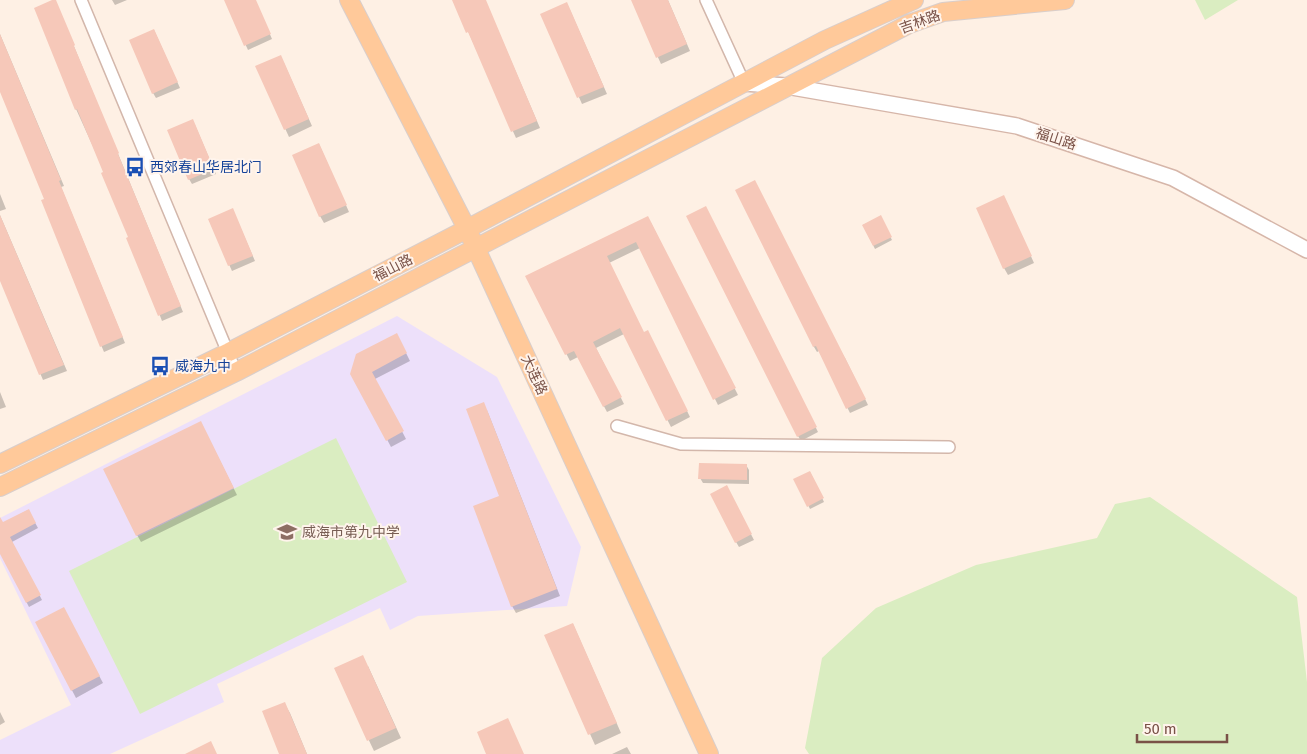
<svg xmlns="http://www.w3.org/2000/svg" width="1307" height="754" font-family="'Fira Sans','Noto Sans SC',sans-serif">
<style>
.education{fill:#ede0fa}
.green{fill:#daedc1}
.shadow{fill:#0003}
.building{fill:#f6c8b9}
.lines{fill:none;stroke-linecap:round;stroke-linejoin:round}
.street-casing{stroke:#d3b7ab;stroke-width:14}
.secondary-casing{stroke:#d6b6a9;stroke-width:18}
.primary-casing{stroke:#d9cecb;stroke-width:20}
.street{stroke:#fff;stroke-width:11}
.secondary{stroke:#fff;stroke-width:15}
.primary{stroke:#ffc99a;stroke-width:18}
.labels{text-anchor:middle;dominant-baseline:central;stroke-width:4;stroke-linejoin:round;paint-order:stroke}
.street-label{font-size:14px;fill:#795147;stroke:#fff4ec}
.transit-label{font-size:14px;fill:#164399;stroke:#fff4ec;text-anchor:start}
.education-label{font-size:14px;fill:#785e54;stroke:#fff4ec;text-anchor:start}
</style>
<rect width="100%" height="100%" fill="#fef0e4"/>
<!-- education -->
<path class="education" d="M397 316 497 377 581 547 567 606 418 616 390 630 380 608 217 684 224 702 110 754H0V740L71 705 0 558V518Z"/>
<!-- green -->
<path class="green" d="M1195 0H1238L1205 20Z
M336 438 407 582 140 714 69 571Z
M1150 497 1297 597 1307 682V754H809L805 748 822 658 876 608 976 565 1097 538 1115 504Z"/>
<!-- shadow -->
<path class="shadow" d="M55 0 183 312 162 321 105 173 76 109 36 8Z
M112 0H127L115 5Z
M225 0H255L272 39 248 50Z
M454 0H485L540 128 516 138Z
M632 0H668L690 51 661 64Z
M570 10 607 94 582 104 542 14Z
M154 30 180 88 156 98 153 93Z
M0 34 64 186 61 187 125 343 104 352 68 266 46 200 0 90Z
M284 63 312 126 289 137 257 67Z
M195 125 216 174 192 184 189 179Z
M319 144 349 212 324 223 320 216Z
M736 190 845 358 868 405 850 413 819 351 817 352 814 347Z
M0 194 6 209 0 211Z
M1007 203 1034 263 1008 275 1004 268Z
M708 212 818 432 801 441 798 436Z
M0 215 67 371 43 380 5 290 0 271Z
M235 215 255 261 232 271 209 220Z
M880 217 892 240 875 249 863 225Z
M651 223 738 395 718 405 640 248 609 263 644 334 651 338 690 417 671 427 624 334 596 348 624 404 607 412 578 357 570 361 527 276Z
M400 341 410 361 375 379 406 439 391 447 352 373Z
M0 392 6 407 0 409Z
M487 410 560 596 516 613 512 606 500 497Z
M204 429 237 495 141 542 137 535Z
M746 465 749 470V484L703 483 700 478Z
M810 472 824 502 810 509 795 479Z
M729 492 754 540 739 547 736 542Z
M28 510 38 528 12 542 42 600 29 607 0 551V525Z
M67 615 103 683 76 698 37 623Z
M573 624 621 733 595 745 546 636Z
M368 666 401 738 374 751 335 669Z
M284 703 290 713 307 754H280Z
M0 712 5 722 0 725Z
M627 747 631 754H612Z"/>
<!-- building -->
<path class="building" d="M52 0H56L75 45 74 46 119 153 118 154 181 306 158 316 126 238 128 237 101 173 103 172 77 109 75 110 34 8Z
M224 0H256L271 34 244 46Z
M452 0H486L537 121 511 132 468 32 466 33Z
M631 0H668L687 44 656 58Z
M567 2 604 87 577 98 540 14Z
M154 29 178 82 152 94 129 40Z
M0 34 61 180 59 181 123 337 100 347 41 200 44 199 0 92Z
M281 55 309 119 284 130 255 66Z
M193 119 214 169 188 180 167 130Z
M319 143 347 205 319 217 292 155Z
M755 180 866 399 846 409 816 346 813 347 735 190Z
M1004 195 1032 256 1003 269 976 208Z
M706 206 817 427 797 437 686 216Z
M233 208 253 256 228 266 208 219Z
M0 215 64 365 39 375 0 281Z
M881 215 892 237 873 246 862 225Z
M648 216 736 388 713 400 636 242 607 256 644 332 648 330 688 411 666 421 620 328 593 342 622 397 603 407 574 351 565 355 525 276Z
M397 333 407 353 372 372 404 431 386 441 350 374 356 354Z
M484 402 557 589 511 607 473 506 499 496 466 409Z
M201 421 234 488 136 536 103 469Z
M699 463 747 464V480L698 479Z
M810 471 824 498 807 507 793 479Z
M727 485 752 534 735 543 710 494Z
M29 509 36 523 10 537 41 595 26 603 0 554V517L3 522Z
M64 607 100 676 71 691 35 622Z
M573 623 617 723 588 735 544 635Z
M363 655 396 728 367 741 334 668Z
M285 702 307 754H279L262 711Z
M508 718 524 754H486L477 732Z
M211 741 217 754H185Z"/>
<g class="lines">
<defs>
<path id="street" d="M81 0 236 372
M706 0 744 83
M617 426 681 444 949 447"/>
<path id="secondary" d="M744 83 786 86 1017 126 1173 178 1307 250"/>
<path id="primary" d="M349 0 467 229 709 754
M0 464 229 352 467 229 825 40 914 0
M0 487 236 372 909 24 943 12 1065 0"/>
</defs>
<!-- street casing -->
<use href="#street" class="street-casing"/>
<!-- secondary casing -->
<use href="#secondary" class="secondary-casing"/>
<!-- primary casing -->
<use href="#primary" class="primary-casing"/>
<!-- street -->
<use href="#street" class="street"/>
<!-- secondary -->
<use href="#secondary" class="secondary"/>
<!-- primary -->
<use href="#primary" class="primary"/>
</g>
<!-- icons -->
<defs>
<symbol id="bus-bare" viewBox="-9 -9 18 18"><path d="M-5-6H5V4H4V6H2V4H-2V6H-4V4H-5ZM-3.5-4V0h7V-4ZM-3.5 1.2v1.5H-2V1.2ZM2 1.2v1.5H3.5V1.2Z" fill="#1a4fb4" stroke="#fff4ec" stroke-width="2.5" paint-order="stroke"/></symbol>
<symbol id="school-bare" viewBox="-9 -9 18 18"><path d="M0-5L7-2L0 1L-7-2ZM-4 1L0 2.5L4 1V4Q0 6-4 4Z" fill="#8d6e63" stroke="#fff4ec" stroke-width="2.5" paint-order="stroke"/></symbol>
</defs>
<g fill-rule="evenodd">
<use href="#bus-bare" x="121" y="153" width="28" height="28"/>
<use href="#bus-bare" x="146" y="352" width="28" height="28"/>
<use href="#school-bare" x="273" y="518" width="28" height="28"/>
</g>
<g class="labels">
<!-- street labels -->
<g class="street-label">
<text transform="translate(920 22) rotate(-20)">吉林路</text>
<text transform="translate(1056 139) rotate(18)">福山路</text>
<text transform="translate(393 268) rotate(-27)">福山路</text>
<text transform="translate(534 375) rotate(65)">大连路</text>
</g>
<!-- transit labels -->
<g class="transit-label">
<text x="150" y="167">西郊春山华居北门</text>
<text x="175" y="366">威海九中</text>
</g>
<!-- education labels -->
<g class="education-label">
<text x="302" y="532">威海市第九中学</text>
</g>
</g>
<!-- scale -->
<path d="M1137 734v8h90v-8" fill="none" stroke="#795147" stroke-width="2.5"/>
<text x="1144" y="734" font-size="15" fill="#795147" stroke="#fff4ec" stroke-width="4" paint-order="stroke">50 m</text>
</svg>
